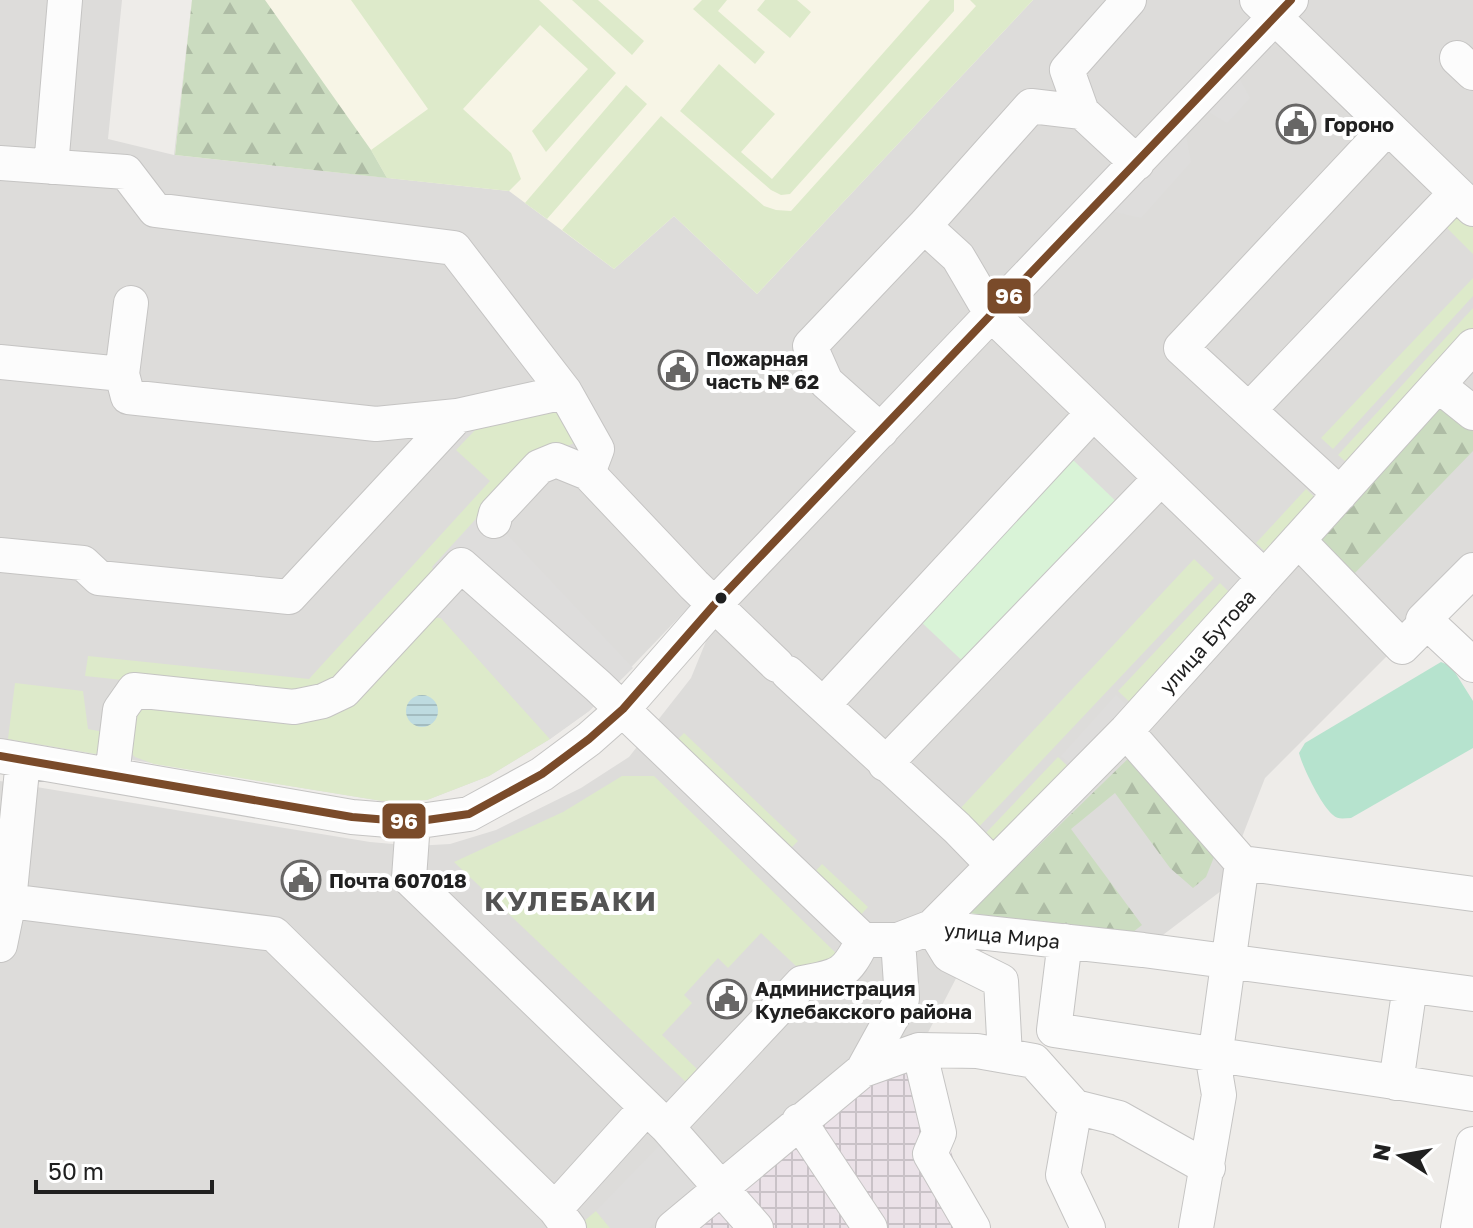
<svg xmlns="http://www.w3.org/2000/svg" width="1473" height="1228" font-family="'Golos Text',sans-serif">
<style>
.residential{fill:#dddcda}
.industrial{fill:url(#industrial-grid)}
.education{fill:#f7f5e6}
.grass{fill:#ddeaca}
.forest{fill:url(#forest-firs)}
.park{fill:#d9f3d7}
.pitch{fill:#b6e3ce}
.parking{fill:#dedddc}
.water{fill:url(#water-rules)}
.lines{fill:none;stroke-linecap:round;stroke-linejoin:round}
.minor-casing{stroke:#c5c4c3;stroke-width:36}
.minor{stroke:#fcfcfc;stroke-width:34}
.bus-1-casing{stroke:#fff;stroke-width:14}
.bus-1{stroke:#7a4b2a;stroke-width:8}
.bus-dot{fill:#202020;stroke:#fff;stroke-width:3}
.labels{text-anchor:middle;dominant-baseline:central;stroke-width:8;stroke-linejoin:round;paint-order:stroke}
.poi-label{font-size:20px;font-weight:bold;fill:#202020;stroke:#fff;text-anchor:start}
.street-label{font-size:20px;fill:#202020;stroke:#fff}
.district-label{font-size:28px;font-weight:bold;letter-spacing:2px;fill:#535353;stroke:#fff}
.line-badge{stroke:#fff;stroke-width:3}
.badge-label{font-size:22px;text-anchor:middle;font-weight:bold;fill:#fff}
</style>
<defs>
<pattern id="industrial-grid" width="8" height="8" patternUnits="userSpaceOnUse" patternTransform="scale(2)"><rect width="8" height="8" fill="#ebe2e8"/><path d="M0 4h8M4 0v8" fill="none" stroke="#c9c2c7"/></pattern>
<pattern id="forest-firs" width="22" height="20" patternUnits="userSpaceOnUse" patternTransform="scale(2)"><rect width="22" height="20" fill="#cbdcc0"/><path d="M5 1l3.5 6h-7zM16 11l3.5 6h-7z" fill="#aebca5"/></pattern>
<pattern id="water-rules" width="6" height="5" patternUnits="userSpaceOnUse" patternTransform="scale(2)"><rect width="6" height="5" fill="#bedbe0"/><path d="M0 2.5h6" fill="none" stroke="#a3bcc0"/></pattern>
</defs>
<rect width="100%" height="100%" fill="#eeece9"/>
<!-- residential -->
<path class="residential" d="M0 0H122L108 139 174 155 192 0H1273L589 711 550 739 489 776 427 800 382 801 0 738Z
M1306 0H1473V570L1265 778 1221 891 1143 950 980 932 919 1050 673 1228H0V781L370 842 415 846 450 844 496 830 581 788 629 757 691 678 722 602Z"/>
<!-- industrial -->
<path class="industrial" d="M919 1050 975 1228H673Z"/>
<!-- education -->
<path class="education" d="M192 0H1033L757 294 674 216 614 269 509 191 175 155Z"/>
<!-- grass -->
<path class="grass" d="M351 0H539L616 73 546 152 532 131 588 69 540 25 463 109 511 153 521 179 509 191 387 178 371 150 428 109Z
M572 0H598L644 41 632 55Z
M702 0H727L718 11 765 52 755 64 693 9Z
M765 0H797L811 12 790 38 757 10Z
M930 0H954V11L790 194 781 195 771 190 680 111 719 64 775 114 741 152 772 179Z
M970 0H1033L757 294 674 216 614 269 562 230 661 116 764 206 776 210 791 211 976 6Z
M626 85 647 104 547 219 525 203Z
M1457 203 1473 218V254L1441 222Z
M1473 278V296L1333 449 1321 438Z
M1473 308V338L1353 468 1338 455Z
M562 407 581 440 565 447 326 690 291 698 85 676 88 656 309 679 490 481 456 450 478 427Z
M1306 489 1322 504 1271 557 1256 543Z
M1194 559 1214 578 976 830 957 812Z
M1220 583 1236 599 1135 707 1118 691Z
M429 616 441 618 550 739 489 776 427 800 382 801 154 764 135 757 126 748 129 722 145 705 305 719Z
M15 683 83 691 88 729 109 733 107 745 96 754 8 739Z
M684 733 798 841 789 850 675 742Z
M1058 757 1074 772 998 850 983 836Z
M622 776H654L841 958 815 972 796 966 761 933 728 968 718 958 684 995 692 1003 662 1035 698 1070 686 1082 454 862 563 812Z
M822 864 868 907 857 919 811 876Z
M596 1211 610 1228H582L583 1222Z"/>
<!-- forest -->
<path class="forest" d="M192 0H265L371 150 387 178 175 155Z
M1437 399 1473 429V451L1352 576 1312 541Z
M1137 750 1218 847 1206 877 1193 888 1170 868 1115 793 1071 829 1142 925 1133 932 969 913Z"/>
<!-- park -->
<path class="park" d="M1072 459 1124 509 971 669 919 620Z"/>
<!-- pitch -->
<path class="pitch" d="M1441 662 1451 666 1473 701V748L1351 818C1344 818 1338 820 1333 815 1321 805 1303 768 1299 753L1305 743Z"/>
<!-- parking -->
<path class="parking" d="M1237 74 1250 98 1227 123 1204 109Z
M1185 130 1191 162 1141 218 1111 211Z
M484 510 633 668 589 711 550 739 441 618 429 616 437 577 432 567Z
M1116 695 1130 709 1076 769 1061 756Z
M659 1146 696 1187 649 1228H610L596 1211Z"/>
<!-- water -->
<path class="water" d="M406 711a16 16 0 1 1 32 0a16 16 0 1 1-32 0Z"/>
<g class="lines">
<defs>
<path id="minor" d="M1129 0 1067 70 1082 112 1137 163
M1257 0 1473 209
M1457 58 1473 73
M0 163 126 172 155 210 454 248 565 392
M51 167 65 0
M924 226 1031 106 1082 112
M0 362 122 374 128 397 376 424 457 416
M122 374 131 303
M1438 385 1473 413
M1249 410 1456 193
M881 431 826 382 810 346 924 226 958 257 992 315 1264 577
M1340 494 1181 348 1388 127
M494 521 496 513 539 467 556 460 588 473
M1298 540 1402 647 1427 622 1473 665
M0 555 83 563 99 578 289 597 457 416 565 392 597 449 588 473 694 585 777 665
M1427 622 1423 620 1473 570
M788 673 957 828 993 865
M823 705 1093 413
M1126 731 1242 863 1214 1065 1219 1095 1196 1228
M0 756 352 817 413 822 469 814 542 774 589 739 623 709 714 605 1291 0
M885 764 1161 478
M112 775 120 710 134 690 294 707 323 701 344 691 461 565 598 686 863 940H898L932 927 1143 950 1473 994
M413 822 409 878 667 1127 756 1228
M1242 863 1473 894
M9 901 274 934 555 1209 569 1228
M932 927 1126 731 1473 346
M932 927 949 955 1001 981 1005 1056
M1065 941 1054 1030 1473 1094
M0 945 9 901 23 760
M919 1050 939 1133 930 1154 973 1228
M863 1070 902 999 898 940
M1396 1083 1410 986
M1075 1107 1119 1118 1208 1168
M799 1121 870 1228
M667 1127 802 983C840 976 846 975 863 940
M555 1209 646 1108
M673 1228 863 1070 919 1050 977 1051 1034 1061 1075 1107 1063 1175 1088 1228
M1458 1228 1473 1144"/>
</defs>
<!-- minor casing -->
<use href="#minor" class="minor-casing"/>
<!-- minor -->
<use href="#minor" class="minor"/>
<defs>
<path id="bus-1" d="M0 756 352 817 413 822 469 814 542 774 589 739 623 709 714 605 1291 0"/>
</defs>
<!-- bus-1 casing -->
<use href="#bus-1" class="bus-1-casing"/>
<!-- bus-1 -->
<use href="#bus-1" class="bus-1"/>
</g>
<!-- icons -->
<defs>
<symbol id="civic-ring" viewBox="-11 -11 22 22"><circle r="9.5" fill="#fff" stroke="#686766" stroke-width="1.5"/><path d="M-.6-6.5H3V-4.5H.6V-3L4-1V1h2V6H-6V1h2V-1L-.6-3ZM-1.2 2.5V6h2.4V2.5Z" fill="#686766"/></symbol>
</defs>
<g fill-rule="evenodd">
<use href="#civic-ring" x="1274" y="102" width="44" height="44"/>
<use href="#civic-ring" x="656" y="348" width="44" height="44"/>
<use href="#civic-ring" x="279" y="858" width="44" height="44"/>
<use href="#civic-ring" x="705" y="977" width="44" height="44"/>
</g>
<!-- markers -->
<circle class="bus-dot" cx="721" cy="598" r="7"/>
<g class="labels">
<!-- poi labels -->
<g class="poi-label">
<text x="1324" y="124">Гороно</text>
<text x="706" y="358">Пожарная<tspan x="706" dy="23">часть № 62</tspan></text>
<text x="329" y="880">Почта 607018</text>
<text x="755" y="988">Администрация<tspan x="755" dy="23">Кулебакского района</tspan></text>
</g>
<!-- street labels -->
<g class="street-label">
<text transform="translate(1207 641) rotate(-48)">улица Бутова</text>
<text transform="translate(1002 935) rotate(6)">улица Мира</text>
</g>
<!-- district labels -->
<g class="district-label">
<text x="571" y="900">КУЛЕБАКИ</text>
</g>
</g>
<g class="line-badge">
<rect x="986" y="277" width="46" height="38" rx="8" fill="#7a4b2a"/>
<rect x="381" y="802" width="46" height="38" rx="8" fill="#7a4b2a"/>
</g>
<g class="badge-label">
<text x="1009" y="304">96</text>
<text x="404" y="829">96</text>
</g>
<!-- north arrow -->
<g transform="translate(1401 1156) rotate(281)" stroke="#ffffff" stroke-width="6" paint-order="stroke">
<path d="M0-6L14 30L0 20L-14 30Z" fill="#202020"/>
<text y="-12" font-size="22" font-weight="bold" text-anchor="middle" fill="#202020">N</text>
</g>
<!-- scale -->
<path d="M36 1180v12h176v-12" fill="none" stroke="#202020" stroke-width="4"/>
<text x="48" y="1180" font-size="24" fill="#202020" stroke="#ffffff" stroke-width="6" paint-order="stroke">50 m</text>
</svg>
